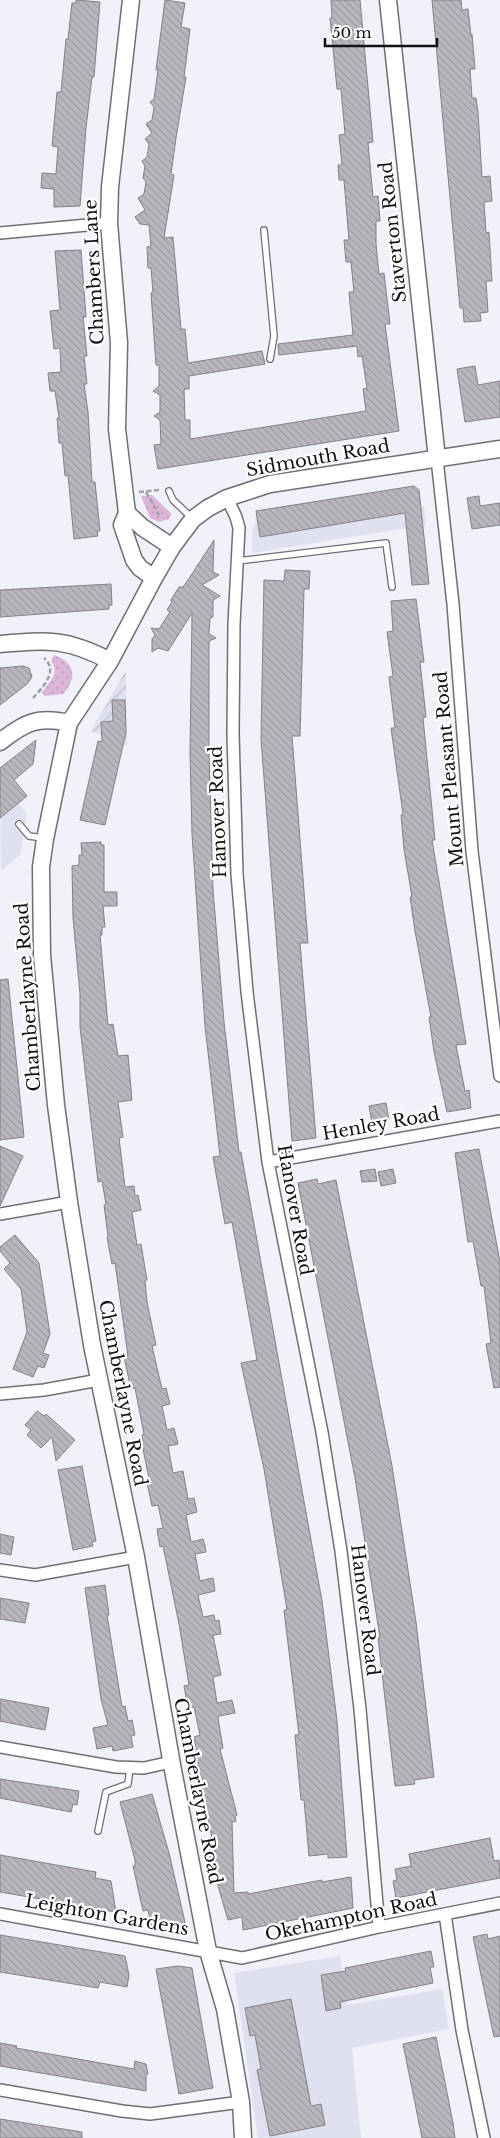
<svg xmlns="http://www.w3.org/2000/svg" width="500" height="2138" font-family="'Libre Baskerville',serif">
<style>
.built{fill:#e0e1f0}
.industrial{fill:url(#industrial-furrows)}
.green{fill:url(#green-dots)}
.building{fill:url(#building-back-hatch);stroke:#838086}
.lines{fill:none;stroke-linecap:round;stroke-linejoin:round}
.lane-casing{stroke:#6e6f75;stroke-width:8}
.street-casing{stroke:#6e6f75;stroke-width:14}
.secondary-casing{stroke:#6e6f75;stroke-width:19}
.path{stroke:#9f9fa5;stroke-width:2.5;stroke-dasharray:5 2.5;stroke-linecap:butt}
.lane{stroke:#fff;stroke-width:5.5}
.street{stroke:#fff;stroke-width:11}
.secondary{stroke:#fff;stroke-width:16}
.labels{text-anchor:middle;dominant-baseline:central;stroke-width:4.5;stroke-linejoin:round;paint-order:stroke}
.street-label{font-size:18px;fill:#131315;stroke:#fff}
</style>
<defs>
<pattern id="industrial-furrows" width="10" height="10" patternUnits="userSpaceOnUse" patternTransform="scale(1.25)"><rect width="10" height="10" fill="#e0e1f0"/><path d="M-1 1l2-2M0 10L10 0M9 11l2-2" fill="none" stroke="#bfc0cd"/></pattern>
<pattern id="green-dots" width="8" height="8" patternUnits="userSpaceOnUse" patternTransform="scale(1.25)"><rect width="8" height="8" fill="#dcb6d9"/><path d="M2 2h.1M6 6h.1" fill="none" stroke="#bc9cb9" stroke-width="1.8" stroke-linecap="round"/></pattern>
<pattern id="building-back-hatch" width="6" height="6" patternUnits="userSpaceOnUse" patternTransform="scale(1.25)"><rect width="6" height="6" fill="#b9b6bd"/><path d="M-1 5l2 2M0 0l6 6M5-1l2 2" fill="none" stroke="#9e9ca2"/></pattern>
</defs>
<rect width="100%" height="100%" fill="#f1f1f9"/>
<!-- built -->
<path class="built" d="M414 486 419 490 421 506H424L426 525 252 553V534L259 510Z
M0 779 27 814 20 855 1 871Z
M340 1956 348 2005 442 1989 449 2029 352 2048 361 2138H258L234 1973Z"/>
<!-- industrial -->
<path class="industrial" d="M126 670 127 747 91 731Z"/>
<!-- green -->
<path class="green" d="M152 495 172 514 169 519 159 522 150 518 141 496Z
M54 655C75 662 78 678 63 694L45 696 42 693C48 682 61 674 51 660Z"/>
<!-- building -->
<path class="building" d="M76 0 100 2 94 77H92L86 128 80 206 54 207V189L41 188 42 173 56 174 58 147 52 146 57 92H61L66 39H68L72 3H76Z
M165 0 185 3 181 27 190 29 184 77H186L176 138 171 174 174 175 164 238 173 237 181 329H185L188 363 262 351 265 364 189 376V389H184L185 420H190V439L366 411 363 389 367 388 362 356 358 357 357 346 279 355 278 344 353 335 349 292H354L351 262H346L344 240H349L344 180H339L338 165H342L339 135 345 134 341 89H337L330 18H332L331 0H360L373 142 368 143 373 197 378 196 380 221H376V244L379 274 384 273 390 324H385L399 431 158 469 154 445 161 444 160 420 154 416 160 412V395L153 391 159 386V365H156L151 293 153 292 151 268H148L147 247 151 246 149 225 140 224 135 217 145 210 138 198 144 194 146 182 143 178 145 166 142 161 147 157 149 144 145 139 152 133 146 124 152 120 154 107 150 102 154 99 158 70H156Z
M432 0H461L462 10 468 9 471 35 472 34 475 69H470L472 98H476L478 112 482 177 490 176 492 201 484 202 486 233 489 232 492 281H486L488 312 480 313 481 321 464 322 463 308H460Z
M81 250 86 317H83L87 356H84L87 384H84L88 412 92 482H95L100 531H97L98 536 74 539 68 475 65 476 62 443H59L57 418H59L55 391H50L48 373 61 372 60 348 54 349 50 311 60 310 55 251Z
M475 366 478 385 500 381V417L465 422 457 369Z
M414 486 419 490 429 584 412 585 405 513 260 537 256 511Z
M479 496 480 506 500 503V525L472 529 467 498Z
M214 540 213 572 219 575 202 585 220 596 213 600V617L210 618 209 634 216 638 209 641V753L213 890 224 1022 239 1152H241L322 1601 337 1721 347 1857 328 1858V1854L309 1856 304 1800H301L295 1735H299L284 1610H287L264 1469 241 1363 257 1360 232 1222 225 1224 213 1157 220 1156 205 1026 192 834 190 754 192 613 168 651 158 648 152 652V639L155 635 151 628 159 629 170 612 167 610 172 602 171 600 179 587H183L188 580Z
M285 570 310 571 309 589H304L300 736H292L308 943H300L316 1138 292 1141 261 739 264 580 284 581Z
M111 584 112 605H109V609L0 617V590Z
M416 599 424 662H420L426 717 423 718 435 840H432L466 1044 456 1045 465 1091 469 1090 471 1108 447 1112 434 1052 429 1017H431L415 931 410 897H412L404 849 401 815 403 814 391 728H395L389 677 393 676 387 632 393 631 391 601Z
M23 666 29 668 32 677 27 684 0 705V668Z
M112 700H125L126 732 105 825 80 820 98 741 102 742 101 722 113 721Z
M36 740 33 764 14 780 27 796 0 818V768Z
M101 842V845H104V892H117V906H103L105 927H102V935H100L108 1025 113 1024 118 1056 128 1055 132 1100 118 1102 123 1137 119 1138 125 1187 134 1186 135 1196 138 1195 141 1210 132 1212 137 1245 141 1244 147 1280H145L147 1302 156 1345 152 1346 162 1389 166 1388 170 1404 162 1406 167 1430 174 1428 178 1444 168 1446 173 1473 183 1471 188 1499 194 1498 197 1512 186 1515 191 1542 203 1539 205 1546 206 1552 195 1554 200 1581 213 1578 215 1591 198 1595 203 1617 214 1615 215 1621 219 1620 221 1634 213 1635 221 1675 213 1677 217 1703 232 1700 235 1713 219 1716 218 1718 223 1748 220 1749 237 1815 235 1816 236 1821 232 1822 234 1893 248 1892V1894L322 1880V1882L351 1877 353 1908 243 1930 242 1917 228 1920 209 1855 215 1853 203 1794 194 1737 200 1735 194 1707 188 1708 184 1686 189 1685 179 1624 163 1546 160 1547 157 1529 163 1528 158 1505 152 1506 147 1483H150L143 1449 142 1435 144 1434 135 1388 131 1389 124 1357 128 1356 117 1277 115 1263 112 1264 107 1237 108 1236 104 1205 106 1204 102 1181 98 1182 80 1027V994L73 918 72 866 79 865V855H82L81 843Z
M8 979 24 1137 0 1140V980Z
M386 1103 389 1120 372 1123 369 1106Z
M0 1146 23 1156 0 1206Z
M479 1149 500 1262V1387L494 1388 486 1344 491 1343 484 1286H481L473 1241 468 1242 455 1153Z
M375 1169 377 1181 362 1182 360 1171Z
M393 1169 396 1183 381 1186 378 1172Z
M317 1179 318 1184 336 1180 392 1466 416 1622 434 1777 414 1780 415 1784 395 1786 378 1638H380L355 1478 298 1183Z
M15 1235 39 1263 50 1334 43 1353 49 1355 44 1368 38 1366 33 1377 13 1369 27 1332 21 1289 4 1269 10 1263 0 1251V1247Z
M37 1411 44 1416 46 1414 75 1440 56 1461 52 1437 41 1448 27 1435 31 1430 25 1425Z
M82 1466 96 1541 92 1542 93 1546 73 1550 58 1470Z
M0 1534 14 1537 11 1555 0 1553Z
M105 1585 109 1615H107L122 1707 125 1706 128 1721 132 1720 135 1735 131 1736 133 1747 113 1751 112 1746 97 1749 93 1728 108 1725 101 1699 85 1588Z
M0 1598 29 1603 25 1623 0 1619Z
M0 1699 49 1708 45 1730 0 1721Z
M0 1779 79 1791 77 1805 73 1804 71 1812 0 1798Z
M152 1794 169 1853 187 1931 151 1925 148 1910 143 1911 133 1866H135V1860L120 1802Z
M490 1838 494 1861 499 1860 500 1878 396 1898 393 1881 397 1880 395 1869 411 1866 409 1854Z
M0 1855 96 1872 95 1878 111 1881 116 1912 0 1892Z
M487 1934 488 1939 500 1936V2036L494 2037 473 1937Z
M0 1935 125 1956 129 1975 127 1987 100 1982 98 1988 0 1972Z
M431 1951 434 1967H430L433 1983 340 2002 341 2008 326 2011 321 1975 346 1971 345 1968Z
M178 1966 192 1968 213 2088 179 2094 156 1969Z
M291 1999 311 2106 321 2104 325 2125 270 2136 257 2070 261 2069 255 2035 250 2036 245 2008Z
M436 2037 453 2123 455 2138H422L403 2044Z
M0 2043 17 2046 16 2048 134 2069 135 2061 146 2064 148 2074 146 2075V2091L0 2066Z
M0 2119 82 2132V2138H0Z"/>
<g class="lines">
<defs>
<path id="lane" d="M264 230 274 336 270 359
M169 491 173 500 192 518
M238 561 386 543 392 587
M19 824 29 836 43 838
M98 1831 106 1792 128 1784 130 1768"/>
<path id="street" d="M0 233 109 223
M437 459 453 604 472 851 500 1076
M227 498 236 517 239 528 234 624 233 733 237 874 247 992 268 1162 322 1432 341 1551 360 1709 379 1927
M268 1162 500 1121
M0 1214 69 1202
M0 1394 44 1390 99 1380
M0 1570 35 1575 136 1557
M0 1747 116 1767 144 1768 171 1762
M0 1914 242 1958 379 1927 500 1903
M445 1914 462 2030 484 2138
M0 2090 122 2111 150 2114 241 2102"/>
<path id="secondary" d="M131 0 110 187 109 223 119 343 117 429 127 513 122 525 134 560 140 568 154 578
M388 0 437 459
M127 513 142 527 172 547
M0 644C47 640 67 638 110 661
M0 742C25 722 38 716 69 723
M243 2138 241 2102 225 2009 208 1951 172 1765 136 1557 92 1345 69 1202 56 1105 42 955 41 867 45 839 69 723 110 661 154 578 172 547 193 519 208 508 227 498 270 484 500 449"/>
</defs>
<!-- lane casing -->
<use href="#lane" class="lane-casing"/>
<!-- street casing -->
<use href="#street" class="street-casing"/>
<!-- secondary casing -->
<use href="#secondary" class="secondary-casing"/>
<!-- path -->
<path class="path" d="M139 492 160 490
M146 492 159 515
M33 698C43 687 59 671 44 658"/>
<!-- lane -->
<use href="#lane" class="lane"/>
<!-- street -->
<use href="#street" class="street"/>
<!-- secondary -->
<use href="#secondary" class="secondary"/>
</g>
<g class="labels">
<!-- street labels -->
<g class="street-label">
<text transform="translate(393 232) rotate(-96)">Staverton Road</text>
<text transform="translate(94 272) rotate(-93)">Chambers Lane</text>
<text transform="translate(318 458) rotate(-10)">Sidmouth Road</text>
<text transform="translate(449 769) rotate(-95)">Mount Pleasant Road</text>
<text transform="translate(218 812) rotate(-92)">Hanover Road</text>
<text transform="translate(28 997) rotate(-94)">Chamberlayne Road</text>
<text transform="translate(381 1124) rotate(-10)">Henley Road</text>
<text transform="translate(295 1210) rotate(80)">Hanover Road</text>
<text transform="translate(123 1393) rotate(79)">Chamberlayne Road</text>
<text transform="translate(365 1610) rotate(83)">Hanover Road</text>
<text transform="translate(198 1791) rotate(79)">Chamberlayne Road</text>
<text transform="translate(107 1915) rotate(10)">Leighton Gardens</text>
<text transform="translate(351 1917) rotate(-12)">Okehampton Road</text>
</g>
</g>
<!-- scale -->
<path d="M325 38v8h112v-8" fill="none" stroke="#131315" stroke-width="2.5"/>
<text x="332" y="38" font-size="15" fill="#131315" stroke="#ffffff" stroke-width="4" paint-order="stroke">50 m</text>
</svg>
